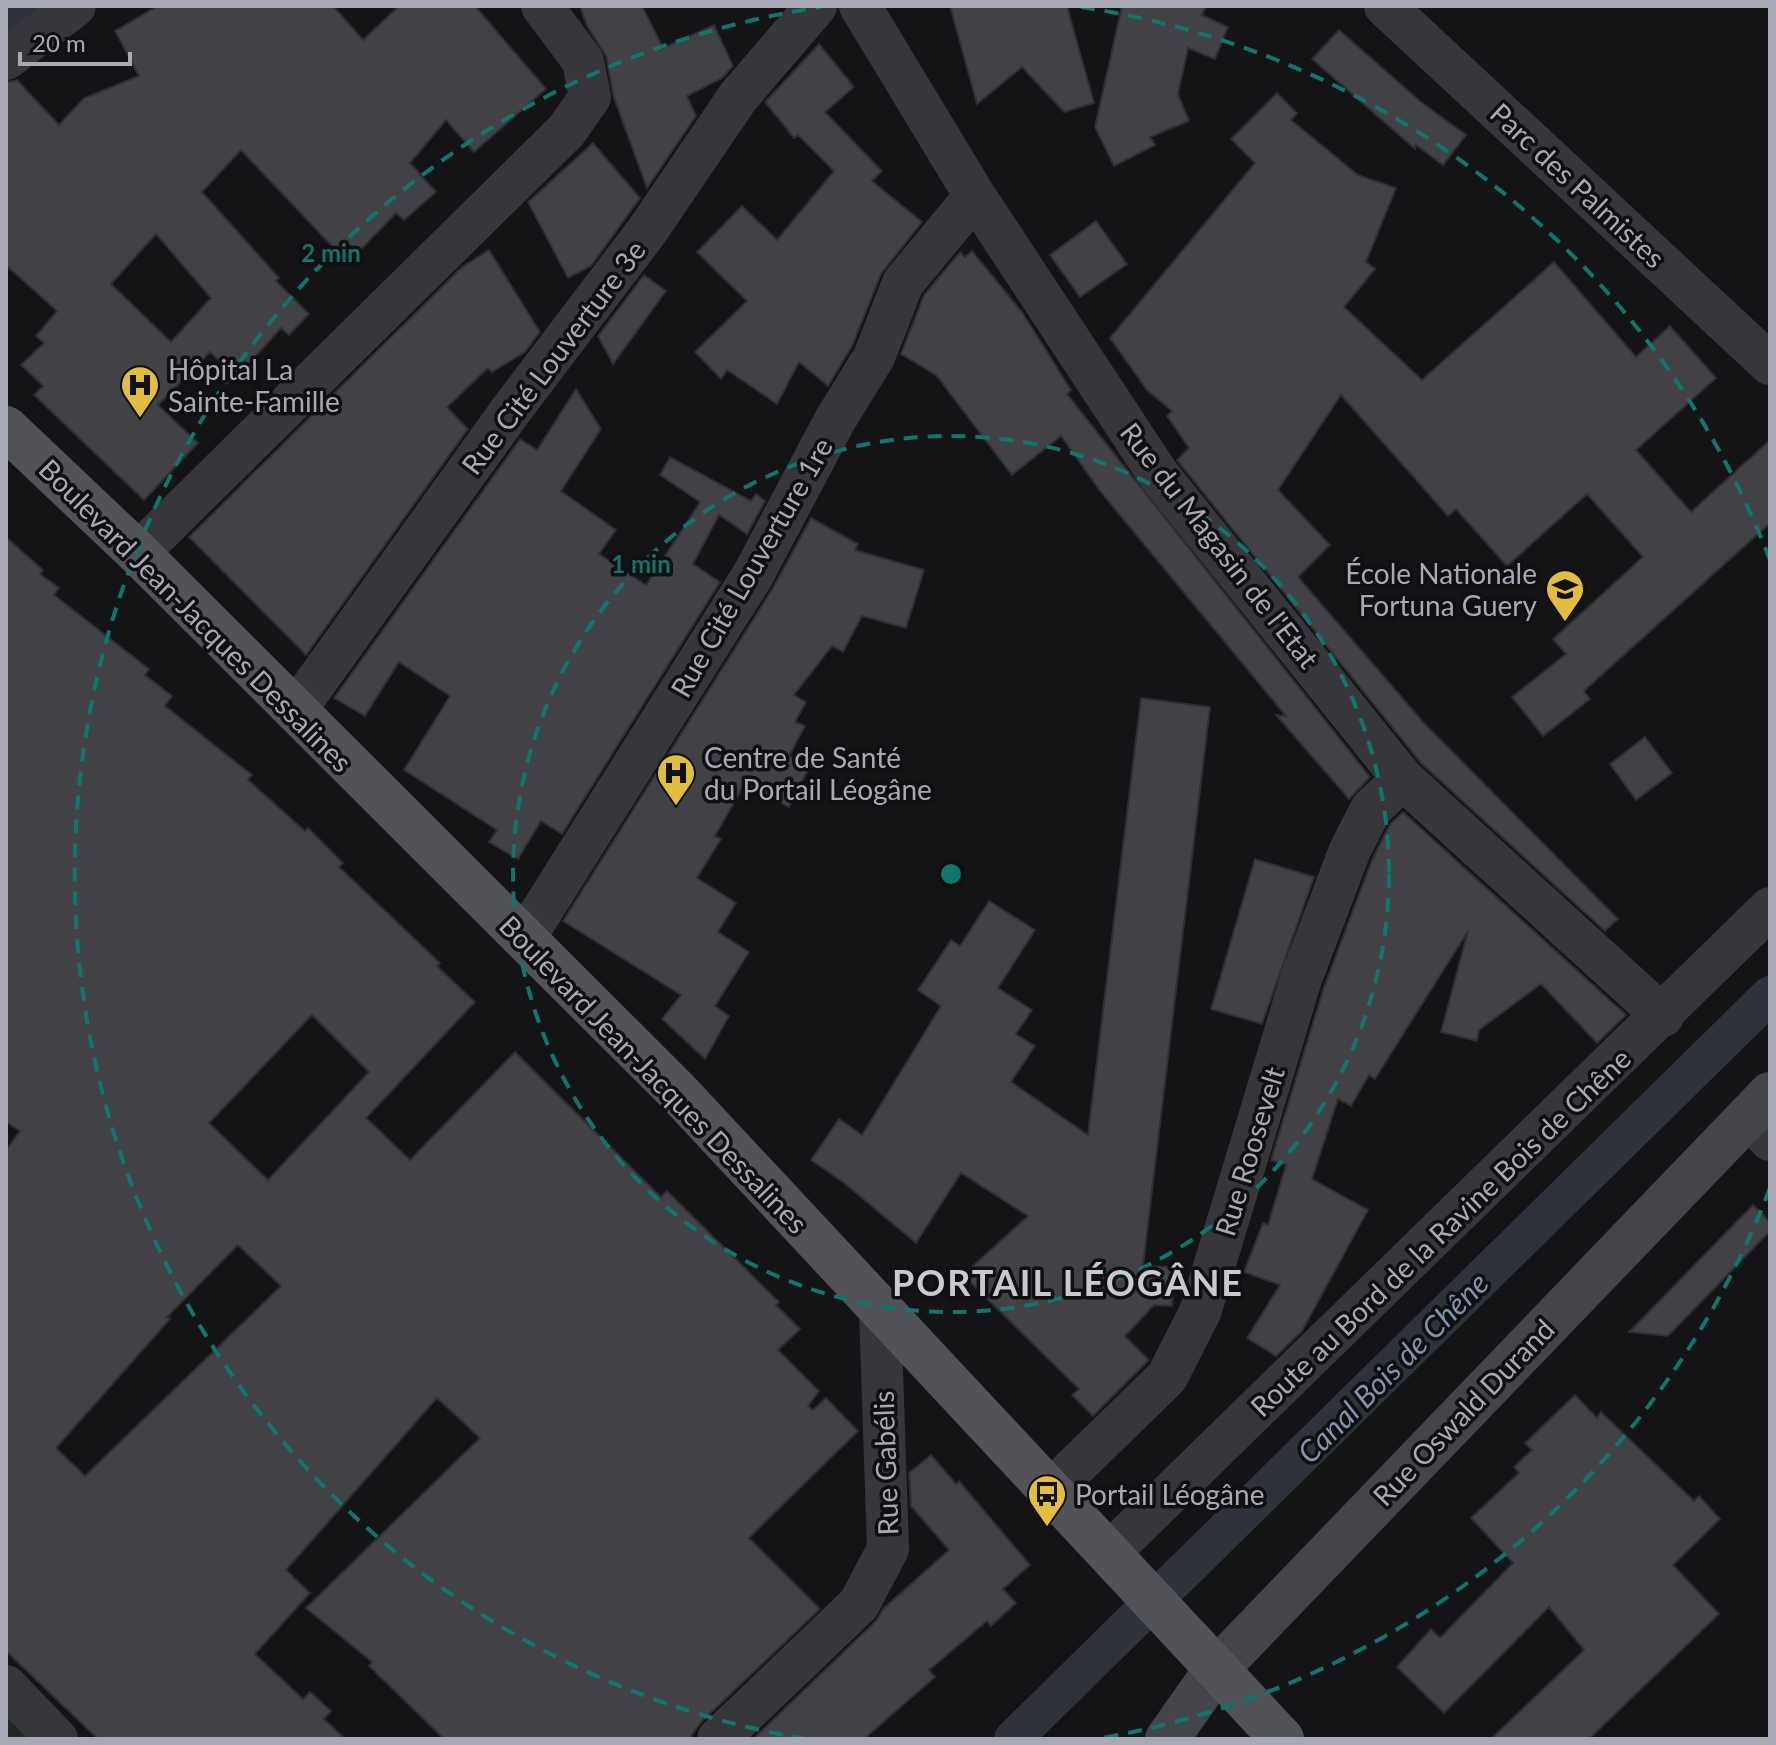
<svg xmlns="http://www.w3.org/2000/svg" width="1776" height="1745" font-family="Lato,sans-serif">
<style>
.green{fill:#212822}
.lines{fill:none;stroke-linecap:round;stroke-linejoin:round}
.canal{stroke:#2e333b;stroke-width:38}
.building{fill:#414146;stroke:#2f2e32;stroke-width:2;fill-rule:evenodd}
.street{stroke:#36363b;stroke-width:42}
.secondary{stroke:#44454a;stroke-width:44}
.primary{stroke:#525359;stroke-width:44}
.ring{fill:none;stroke:#0f766e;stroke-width:4;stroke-dasharray:14 10}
.labels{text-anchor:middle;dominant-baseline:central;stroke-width:7;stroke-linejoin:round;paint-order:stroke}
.street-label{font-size:28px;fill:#a7aab5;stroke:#100f11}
.poi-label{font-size:28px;fill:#a7aab5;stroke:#100f11;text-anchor:start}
.water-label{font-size:30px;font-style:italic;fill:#8194ad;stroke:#100f11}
.district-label{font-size:36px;font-weight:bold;letter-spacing:2px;fill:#c8c9d1;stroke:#100f11}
.centre{fill:#0f766e;stroke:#100f11;stroke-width:4}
.ring-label{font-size:24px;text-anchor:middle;font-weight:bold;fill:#0f766e;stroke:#100f11;stroke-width:7;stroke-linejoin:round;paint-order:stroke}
</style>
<rect width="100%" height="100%" fill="#141416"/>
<!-- green -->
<path class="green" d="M6 1714 29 1739H6Z"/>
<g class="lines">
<!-- canal -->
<path class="canal" d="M6 19 24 6
M1013 1739 1770 995"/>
</g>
<!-- building -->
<path class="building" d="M158 6H333L363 40 399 6H475L546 89 474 152 446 120 410 163 436 192 404 220 396 213 348 263 241 150 202 192 279 278 276 281 309 314 289 335 281 328 237 377 210 352 158 405 198 443 144 500 34 395 43 386 21 365 44 343 36 336 57 311 6 265V82L17 80 59 125 84 98 139 76 115 31ZM156 234 211 298 171 342 111 284Z
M580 6H642L663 48 714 25 733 66 722 78 687 96 696 116 647 188 614 98 606 56 587 26Z
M950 6H1067L1094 103 1064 112 1022 67 977 104Z
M1122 6H1206L1202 15 1228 27 1215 59 1188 48 1178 94 1189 121 1150 137 1155 145 1114 166 1095 127Z
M1339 30 1421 102 1466 135 1443 165 1416 145 1415 149 1312 59Z
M819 44 854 87 825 112 882 171 872 181 922 222 881 274 852 346 828 386 799 362 777 404 727 370 721 379 695 352 747 301 697 252 742 206 777 240 834 171 798 135 794 138 765 102Z
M1277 93 1297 113 1291 120 1358 175 1396 188 1366 262 1375 269 1344 307 1422 380 1554 262 1636 357 1670 326 1716 378 1636 450 1691 512 1770 440V523L1584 691 1590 699 1543 736 1512 697 1566 654 1553 639 1643 557 1587 494 1507 566 1456 509 1448 516 1341 395 1278 490 1330 545 1298 577 1423 722 1618 919 1605 931 1421 763 1177 460 1189 448 1167 416 1172 411 1147 390 1110 338 1255 163 1231 139Z
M593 143 640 198 591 266 568 278 528 202Z
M1096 221 1127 264 1080 297 1050 255Z
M489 250 540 332 525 352 492 372 488 368 447 407 468 429 306 655 189 537 462 267Z
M972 251 1022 312 1071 390 1067 394 1370 777 1349 799 1276 715 1286 716 1100 491 1061 436 1012 475 936 375 901 354 924 295 960 252 965 257Z
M644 275 666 291 613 364 598 336Z
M576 389 601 429 561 491 616 530 599 554 646 585 700 502 660 475 670 457 751 501 756 494 765 501 747 534 719 515 693 564 720 582 562 834 541 821 518 859 489 842 497 830 404 770 450 696 399 662 365 716 334 698 520 439 537 450Z
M811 518 858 544 855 550 924 570 906 628 862 616 843 652 832 646 794 695 806 702 795 722 805 726 789 756 810 766 789 807 744 785 715 836 721 839 697 878 736 903 718 932 749 952 715 1006 729 1016 705 1059 662 1019 681 995 563 921 773 588Z
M6 537 43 570 40 574 59 588 54 595 149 669 145 675 172 696 165 706 252 775 248 780 305 831 308 828 343 863 339 867 440 963 437 966 475 1002 366 1118 410 1160 515 1052 661 1197 667 1191 779 1302 776 1305 800 1329 778 1350 819 1391 808 1406 813 1410 826 1398 858 1431 749 1538 820 1609 701 1722 689 1739H444L369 1666 372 1662 306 1608 480 1438 437 1398 286 1570 310 1593 255 1654 303 1699 310 1692 331 1711 324 1719 345 1739H98L6 1651V1150L20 1131 6 1122ZM312 1015 369 1072 268 1180 209 1123ZM238 1245 281 1286 85 1476 56 1448 170 1319 167 1317Z
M1141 698 1210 707 1143 1266 1175 1267 1172 1306 1154 1305 1125 1336 1149 1360 1093 1416 1072 1395 1079 1389 963 1275 1028 1216 961 1173 916 1243 843 1182 811 1160 839 1119 862 1135 941 1006 918 990 951 940 960 946 989 901 1035 930 998 988 1032 1010 1016 1034 1035 1046 1011 1082 1088 1135Z
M1645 737 1672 773 1636 800 1610 764Z
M1403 812 1626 1015 1597 1043 1541 984 1479 1030 1477 1041 1441 1032 1468 931 1375 1079 1369 1075 1351 1106 1338 1099 1312 1179 1368 1210 1302 1331 1276 1356 1247 1338 1280 1285 1244 1272 1263 1223 1268 1225 1286 1165 1271 1160 1324 987 1372 860 1390 824Z
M1255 859 1314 877 1262 1024 1211 1009Z
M1753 1205 1770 1222V1231L1668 1336 1629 1332Z
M1575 1395 1597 1418 1601 1412 1694 1501 1699 1496 1720 1519 1673 1565 1719 1614 1589 1739H1491L1584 1650 1549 1607 1444 1713 1397 1667 1431 1629 1440 1638 1513 1563 1471 1518 1519 1473 1514 1467 1532 1450 1525 1443Z
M931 1455 956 1484 959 1481 1030 1565 1003 1589 1016 1603 991 1626 987 1621 929 1670 935 1677 864 1739H753L876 1621 883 1609 949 1550 911 1506 909 1473Z"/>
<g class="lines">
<!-- street -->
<path class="street" d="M860 6 975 196 1158 474 1403 779 1663 1016
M1385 6 1770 364
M6 59 75 6
M138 553 567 130 590 97 583 61 542 6
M295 711 511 410 647 231 738 97 816 6
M524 939 753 575 835 420 874 357 903 283 975 196
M1747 1116 1770 1140
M1049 1492 1167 1377 1201 1310 1301 979 1350 850 1371 809 1403 779
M1108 1554 1770 908
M6 1686 57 1739
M718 1739 859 1604 888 1549 880 1311"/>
<!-- secondary -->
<path class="secondary" d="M1167 1739 1215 1671 1770 1094"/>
<!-- primary -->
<path class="primary" d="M6 428 138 553 678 1092 1282 1739"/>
</g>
<!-- distance rings -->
<g class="ring">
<circle cx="951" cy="874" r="438"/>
<path d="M1770 1188A877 877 0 0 1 1096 1739M806 1739A877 877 0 0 1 821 7M1081 7A877 877 0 0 1 1770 560"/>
</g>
<!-- icons -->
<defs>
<symbol id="hospital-pin" viewBox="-11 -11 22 30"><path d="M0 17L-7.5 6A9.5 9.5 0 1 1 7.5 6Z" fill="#e3bd40" stroke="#100f11"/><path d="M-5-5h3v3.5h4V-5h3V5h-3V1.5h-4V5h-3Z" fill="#111"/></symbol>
<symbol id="school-pin" viewBox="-11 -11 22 30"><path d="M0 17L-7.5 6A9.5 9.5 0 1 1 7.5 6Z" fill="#e3bd40" stroke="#100f11"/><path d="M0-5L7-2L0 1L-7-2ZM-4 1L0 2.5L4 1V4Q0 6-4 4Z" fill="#111"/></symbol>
<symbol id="bus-pin" viewBox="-11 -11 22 30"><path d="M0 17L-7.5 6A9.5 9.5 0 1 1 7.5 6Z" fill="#e3bd40" stroke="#100f11"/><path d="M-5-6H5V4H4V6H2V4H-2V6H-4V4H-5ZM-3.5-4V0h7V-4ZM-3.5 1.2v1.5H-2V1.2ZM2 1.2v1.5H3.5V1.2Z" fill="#111"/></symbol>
</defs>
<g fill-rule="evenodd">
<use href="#hospital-pin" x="118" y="363" width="44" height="60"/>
<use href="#school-pin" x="1543" y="567" width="44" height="60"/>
<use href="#hospital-pin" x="654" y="751" width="44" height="60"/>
<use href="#bus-pin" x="1025" y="1472" width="44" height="60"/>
</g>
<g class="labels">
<!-- street labels -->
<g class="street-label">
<text transform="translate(1578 185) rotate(43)">Parc des Palmistes</text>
<text transform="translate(553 357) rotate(-53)">Rue Cité Louverture 3e</text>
<text transform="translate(1220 545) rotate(52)">Rue du Magasin de l'Etat</text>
<text transform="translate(751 567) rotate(-60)">Rue Cité Louverture 1re</text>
<text transform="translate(196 615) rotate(45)">Boulevard Jean-Jacques Dessalines</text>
<text transform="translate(654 1074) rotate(46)">Boulevard Jean-Jacques Dessalines</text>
<text transform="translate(1249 1151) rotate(-73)">Rue Roosevelt</text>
<text transform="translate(1440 1232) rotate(-44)">Route au Bord de la Ravine Bois de Chêne</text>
<text transform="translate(1463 1412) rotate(-46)">Rue Oswald Durand</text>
<text transform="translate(885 1463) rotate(-92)">Rue Gabélis</text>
</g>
<!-- poi labels -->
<g class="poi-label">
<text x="168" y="369">Hôpital La<tspan x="168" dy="32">Sainte-Famille</tspan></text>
<text x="1537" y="573" text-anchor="end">École Nationale<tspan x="1537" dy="32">Fortuna Guery</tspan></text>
<text x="704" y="757">Centre de Santé<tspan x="704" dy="32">du Portail Léogâne</tspan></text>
<text x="1075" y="1494">Portail Léogâne</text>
</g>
<!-- water labels -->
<g class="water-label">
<text transform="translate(1392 1367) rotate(-45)">Canal Bois de Chêne</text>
</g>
<!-- district labels -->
<g class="district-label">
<text x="1068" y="1282">PORTAIL LÉOGÂNE</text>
</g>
</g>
<circle cx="951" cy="874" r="12" class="centre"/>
<g class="ring-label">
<text x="331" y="262">2 min</text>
<text x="641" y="573">1 min</text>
</g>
<!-- border -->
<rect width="1776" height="1745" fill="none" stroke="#a7aab5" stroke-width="16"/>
<!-- scale -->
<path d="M20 52v12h110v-12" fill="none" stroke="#a7aab5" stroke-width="4"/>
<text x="32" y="52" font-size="24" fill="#a7aab5" stroke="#100f11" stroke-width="6" paint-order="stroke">20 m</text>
</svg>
